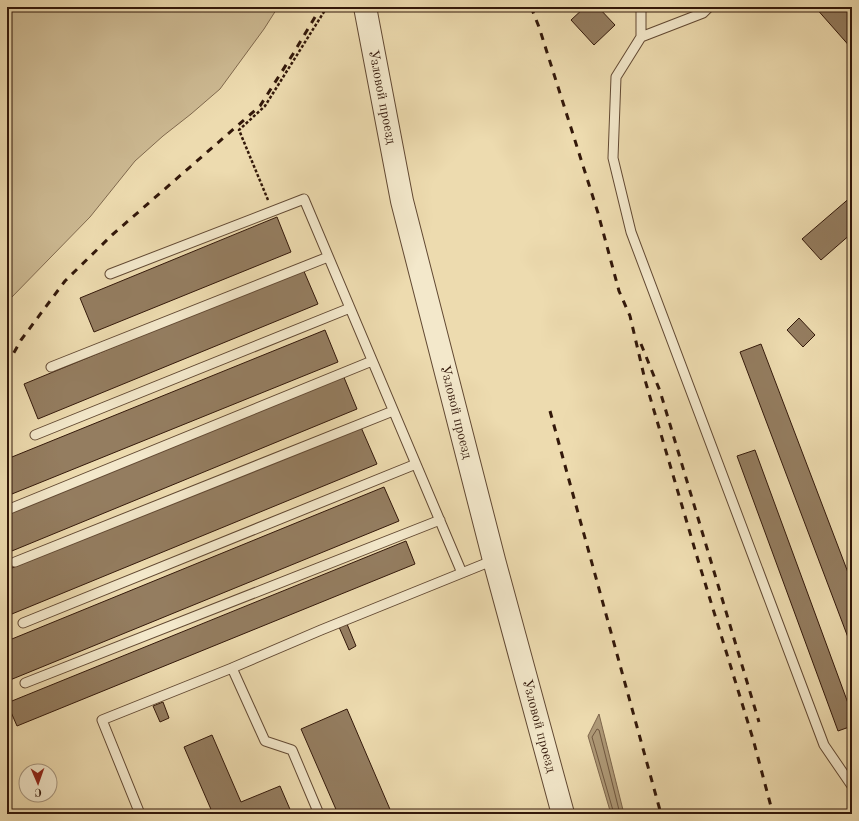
<svg xmlns="http://www.w3.org/2000/svg" width="859" height="821" font-family="'Old Standard TT',serif">
<style>
.green{fill:#cdba93;stroke:#80694e}
.water{fill:#ae9977;stroke:#7d654b}
.lines{fill:none;stroke-linecap:round;stroke-linejoin:round}
.shore{stroke:#705840;stroke-width:1}
.building{fill:#947d60;stroke:#33180a}
.service-casing{stroke:#624933;stroke-width:11}
.tertiary-casing{stroke:#624933;stroke-width:24}
.path{stroke:#33180a;stroke-width:2.5;stroke-dasharray:3 2;stroke-linecap:butt}
.service{stroke:#f3e8cb;stroke-width:9}
.tertiary{stroke:#f3e8cb;stroke-width:22}
.rail{stroke:#33180a;stroke-width:3;stroke-dasharray:7 7;stroke-linecap:butt}
.labels{text-anchor:middle;dominant-baseline:central;stroke-width:3;stroke-linejoin:round;paint-order:stroke}
.street-label{font-size:14px;fill:#33180a;stroke:#f3e8cb}
</style>
<rect width="100%" height="100%" fill="#eddbaf"/>
<filter id="stains"><feTurbulence type="fractalNoise" baseFrequency=".005" numOctaves="4"/><feColorMatrix values="0 0 0 0 .2 0 0 0 0 .09 0 0 0 0 .02 0 0 0 .5 -.17"/></filter>
<radialGradient id="worn" r=".72"><stop offset=".6" stop-color="#630" stop-opacity="0"/><stop offset="1" stop-color="#630" stop-opacity=".3"/></radialGradient>
<!-- green -->
<path class="green" d="M7 7H278L264 29 220 89 191 114 163 136 135 161 90 217 10 299 7 303Z"/>
<!-- water -->
<path class="water" d="M599 714 624 814H611L588 736Z"/>
<g class="lines">
<!-- shore -->
<path class="shore" d="M614 814 592 737 597 729 599 730 620 814"/>
</g>
<!-- building -->
<path class="building" d="M585 7H598L615 25 594 45 571 20Z
M815 7H852V49Z
M852 196V233L821 260 802 239Z
M277 217 291 252 94 332 80 298Z
M303 269 318 304 38 419 24 384Z
M799 318 815 335 803 347 787 330Z
M325 330 338 362 7 496V459Z
M761 344 852 583V648L740 352Z
M343 375 357 409 7 553V513Z
M360 425 377 464 7 616V570Z
M755 450 852 714V726L838 731 737 456Z
M384 487 399 521 10 680 7 672V641Z
M406 541 415 564 17 726 7 703Z
M347 624 356 646 349 650 339 627Z
M163 702 169 718 160 722 153 706Z
M347 709 392 814H338L301 729Z
M212 735 241 802 280 786 292 814H213L184 747Z"/>
<g class="lines">
<defs>
<path id="service" d="M641 7V37
M709 7 703 13 641 37 616 77 613 158 631 232 824 745 852 786
M110 274 304 199 462 573
M51 367 328 257
M35 435 350 308
M7 510 372 361
M15 562 393 411
M23 623 416 464
M232 668 265 741 292 750 319 814
M25 683 440 520
M140 814 102 720 232 668 321 630 494 560"/>
<path id="tertiary" d="M365 7 402 201 494 560 563 814"/>
</defs>
<!-- service casing -->
<use href="#service" class="service-casing"/>
<!-- tertiary casing -->
<use href="#tertiary" class="tertiary-casing"/>
<!-- path -->
<path class="path" d="M268 200 239 130 265 106 327 7"/>
<!-- service -->
<use href="#service" class="service"/>
<!-- tertiary -->
<use href="#tertiary" class="tertiary"/>
<!-- rail -->
<path class="rail" d="M531 7 539 27 598 213 619 291 630 316 645 380 698 560 753 739 773 814
M641 344 660 391 759 722
M7 365 21 340 65 281 112 235 260 106 293 54 321 7
M550 411 661 814"/>
</g>
<g class="labels">
<!-- street labels -->
<g class="street-label">
<text transform="translate(382 97) rotate(79)">Узловой проезд</text>
<text transform="translate(456 412) rotate(76)">Узловой проезд</text>
<text transform="translate(539 726) rotate(75)">Узловой проезд</text>
</g>
</g>
<!-- margin -->
<rect width="859" height="821" fill="none" stroke="#eddbaf" stroke-width="24"/>
<rect x="8" y="8" width="843" height="805" fill="none" stroke="#33180a" stroke-width="2"/>
<rect x="12" y="12" width="835" height="797" fill="none" stroke="#33180a"/>
<!-- north arrow -->
<g transform="translate(38 783) rotate(178)"><circle r="19" fill="#f3e8cb" stroke="#a6957e"/>
<path d="M0-3L7 15L0 10L-7 15Z" fill="#8f2418"/>
<text y="-6" font-size="11" font-weight="bold" text-anchor="middle" fill="#33180a">С</text>
</g>
<rect width="100%" height="100%" filter="url(#stains)"/>
<rect width="100%" height="100%" fill="url(#worn)"/>
</svg>
